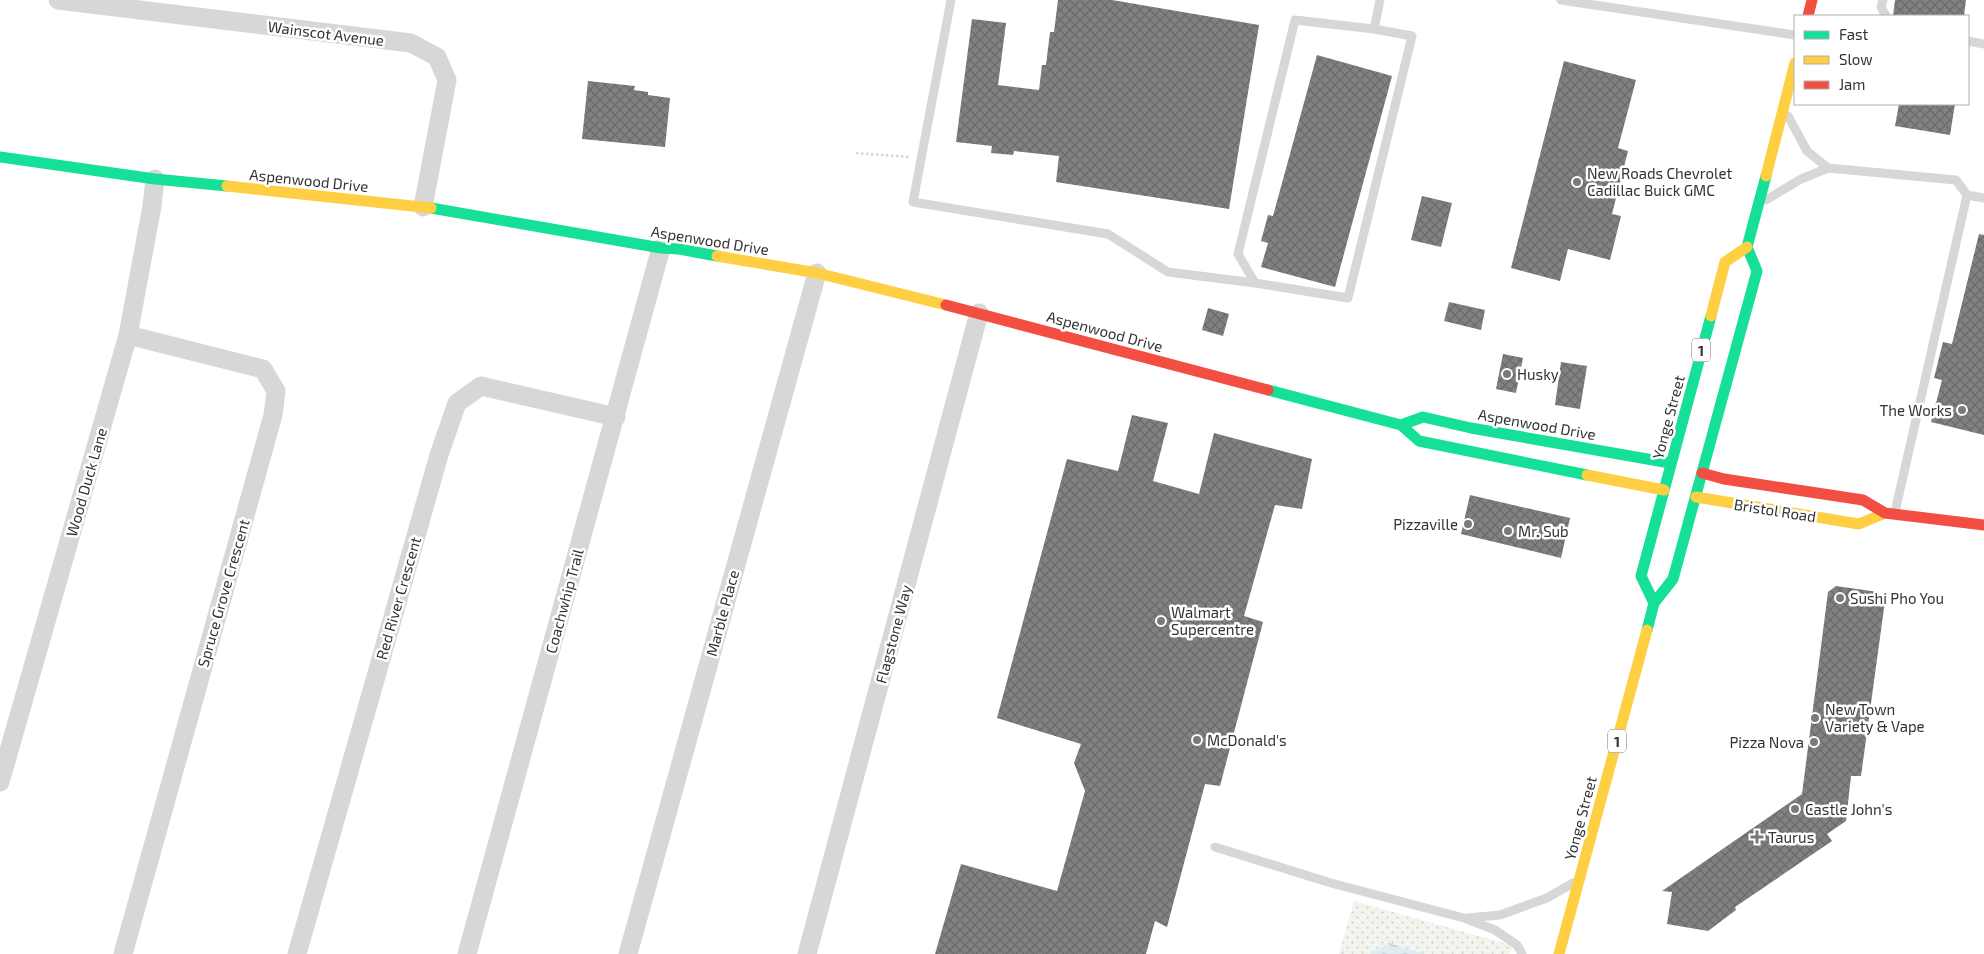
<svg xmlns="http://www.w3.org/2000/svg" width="1984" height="954" font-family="'Exo 2',sans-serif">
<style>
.grass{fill:url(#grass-dots)}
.water{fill:url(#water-waves)}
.building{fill:url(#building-cross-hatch)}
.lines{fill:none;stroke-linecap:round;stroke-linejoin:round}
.path{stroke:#d6d6d6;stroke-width:2.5;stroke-dasharray:2.5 2.5;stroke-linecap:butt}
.lane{stroke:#d7d7d7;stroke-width:9}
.street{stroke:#d7d7d7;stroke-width:19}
.fast{stroke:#16e098;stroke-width:11}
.slow{stroke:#ffcf43;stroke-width:11}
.jam{stroke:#f24e42;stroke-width:11}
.poi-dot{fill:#7a7a7a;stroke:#fff;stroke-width:2}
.labels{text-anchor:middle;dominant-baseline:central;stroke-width:5;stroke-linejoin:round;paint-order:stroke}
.shield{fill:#fff;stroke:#707070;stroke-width:1}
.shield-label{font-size:14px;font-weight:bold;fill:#333}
.street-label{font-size:15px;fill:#333;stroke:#fff}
.poi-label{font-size:15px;fill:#333;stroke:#fff;text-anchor:start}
</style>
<defs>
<pattern id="grass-dots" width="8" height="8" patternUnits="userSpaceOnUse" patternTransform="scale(1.25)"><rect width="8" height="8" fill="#f1f5ed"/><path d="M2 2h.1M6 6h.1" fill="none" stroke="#cfd2cc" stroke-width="1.8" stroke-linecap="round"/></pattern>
<pattern id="water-waves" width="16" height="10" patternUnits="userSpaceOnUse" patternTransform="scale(1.25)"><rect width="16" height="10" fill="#ddebf3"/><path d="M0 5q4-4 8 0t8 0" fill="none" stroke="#becad1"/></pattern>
<pattern id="building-cross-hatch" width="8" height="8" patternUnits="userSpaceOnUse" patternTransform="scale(1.25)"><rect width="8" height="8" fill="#818181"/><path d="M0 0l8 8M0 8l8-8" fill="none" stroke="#6a6a6a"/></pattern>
</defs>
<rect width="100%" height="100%" fill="#fff"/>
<!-- grass -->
<path class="grass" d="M1354 901 1514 946 1509 954H1339Z"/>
<!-- water -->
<path class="water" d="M1389 943 1425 954H1370Z"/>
<!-- building -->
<path class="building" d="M1058 0H1112L1259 25 1229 209 1056 182 1059 156 1014 151 1013 155 991 153 992 146 956 142 972 19 1006 23 998 85 1039 90 1042 65H1046L1050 32H1054Z
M1895 0H1966L1964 16H1893Z
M1317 55 1392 76 1335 287 1261 267 1268 243 1261 241 1268 215 1273 216Z
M1564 61 1636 80 1618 148 1628 151 1612 214 1621 216 1610 260 1568 249 1560 281 1511 268Z
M588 81 635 86 634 90 648 92V95L670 98 665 147 582 139Z
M1899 104H1955L1950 135 1895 126Z
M1422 196 1452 203 1441 247 1411 240Z
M1979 234 1984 235V435L1931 422 1942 380 1934 378 1943 342 1952 344Z
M1449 302 1485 310 1481 330 1444 321Z
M1208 308 1229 314 1223 336 1202 330Z
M1503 354 1523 358 1516 393 1496 389Z
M1561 362 1587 366 1580 409 1555 405Z
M1132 415 1168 423 1153 481 1199 494 1214 433 1312 459 1302 509 1275 505 1244 616 1263 622 1220 786 1205 784 1167 927 1155 921 1146 954H935L961 864 1057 891 1085 791 1074 763 1081 744 997 718 1067 459 1118 471Z
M1470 495 1570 518 1561 558 1461 534Z
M1836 586 1878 592 1885 601 1861 776H1851L1846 821 1827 834 1832 841 1735 907 1736 910 1708 931 1667 924 1672 892 1662 891 1802 794 1828 592Z"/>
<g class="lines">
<!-- path -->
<path class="path" d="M856 153 909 157"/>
<!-- lane -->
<path class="lane" d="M951 0 913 202 1108 234 1168 272 1255 283
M1561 0 1795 35
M1883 0 1881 7 1886 16
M1295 20 1374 29 1412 36 1348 298 1255 283 1238 254Z
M1374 29 1380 0
M1968 41 1984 44
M1788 116 1807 151 1828 168
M1967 195 1984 198
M1766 200 1801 179 1828 168 1956 180 1967 195 1895 512
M1215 847 1331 883 1464 918 1495 930 1517 945 1522 954
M1468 918 1500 915 1547 898 1573 883"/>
<!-- street -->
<path class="street" d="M58 0 411 43 437 57 447 80 423 207
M0 782 128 335 152 206 155 179
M123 954 273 415 276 391 263 369 128 335
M297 954 439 455 457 403 481 386 616 417
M467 954 661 248
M628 954 817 273
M807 954 979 313"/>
<!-- fast -->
<path class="fast" d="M0 157 155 179 227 186
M431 208 661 248 679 249 717 256
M1268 390 1401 425 1419 441 1587 475
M1401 425 1423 417 1471 428 1670 463
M1654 603 1641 576 1711 316
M1647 630 1654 603 1673 579 1757 271 1747 247 1766 176"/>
<!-- slow -->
<path class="slow" d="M1766 176 1795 63
M227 186 431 208
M717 256 817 273 946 305
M1711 316 1725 262 1747 247
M1587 475 1664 490
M1696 497 1859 524 1885 513
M1559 954 1647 630"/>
<!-- jam -->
<path class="jam" d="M1808 16 1812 0
M946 305 1268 390
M1702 473 1724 479 1863 500 1885 513 1984 525"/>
</g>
<!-- markers -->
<g class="poi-dot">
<circle cx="1577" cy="182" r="5"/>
<circle cx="1507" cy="374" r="5"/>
<circle cx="1962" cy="410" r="5"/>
<circle cx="1468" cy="524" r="5"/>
<circle cx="1508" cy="531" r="5"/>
<circle cx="1840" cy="598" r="5"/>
<circle cx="1161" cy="621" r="5"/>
<circle cx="1815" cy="718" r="5"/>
<circle cx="1197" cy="740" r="5"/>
<circle cx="1814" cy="742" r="5"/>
<circle cx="1795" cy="809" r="5"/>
<path d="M1754.5 829.5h5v5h5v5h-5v5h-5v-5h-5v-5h5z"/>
</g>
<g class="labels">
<!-- shield labels -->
<g class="shield">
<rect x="1692" y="338.5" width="18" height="23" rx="4"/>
<rect x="1608" y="729.5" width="18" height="23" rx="4"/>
</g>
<g class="shield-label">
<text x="1701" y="350">1</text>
<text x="1617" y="741">1</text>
</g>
<!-- street labels -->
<g class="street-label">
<text transform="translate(326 33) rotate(7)">Wainscot Avenue</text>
<text transform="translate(309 180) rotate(6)">Aspenwood Drive</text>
<text transform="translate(710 240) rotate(9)">Aspenwood Drive</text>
<text transform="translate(1105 331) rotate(15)">Aspenwood Drive</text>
<text transform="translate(1668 417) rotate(-75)">Yonge Street</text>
<text transform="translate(1537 424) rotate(10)">Aspenwood Drive</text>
<text transform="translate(86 482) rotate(-74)">Wood Duck Lane</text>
<text transform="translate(1775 510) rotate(9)">Bristol Road</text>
<text transform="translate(223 593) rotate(-74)">Spruce Grove Crescent</text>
<text transform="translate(398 598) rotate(-74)">Red River Crescent</text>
<text transform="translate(564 601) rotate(-75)">Coachwhip Trail</text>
<text transform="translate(722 613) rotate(-75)">Marble Place</text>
<text transform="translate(893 634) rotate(-75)">Flagstone Way</text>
<text transform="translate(1580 818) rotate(-75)">Yonge Street</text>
</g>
<!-- poi labels -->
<g class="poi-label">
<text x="1587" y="173">New Roads Chevrolet<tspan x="1587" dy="17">Cadillac Buick GMC</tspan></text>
<text x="1517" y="374">Husky</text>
<text x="1952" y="410" text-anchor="end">The Works</text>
<text x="1458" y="524" text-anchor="end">Pizzaville</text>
<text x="1518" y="531">Mr. Sub</text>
<text x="1850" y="598">Sushi Pho You</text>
<text x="1171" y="612">Walmart<tspan x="1171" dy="17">Supercentre</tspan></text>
<text x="1825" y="709">New Town<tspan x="1825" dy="17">Variety &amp; Vape</tspan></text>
<text x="1207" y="740">McDonald's</text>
<text x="1804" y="742" text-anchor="end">Pizza Nova</text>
<text x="1805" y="809">Castle John's</text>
<text x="1768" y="837">Taurus</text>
</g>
</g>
<!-- legend -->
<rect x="1794" y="15" width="175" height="90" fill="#ffffff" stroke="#adadad"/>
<rect x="1804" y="31" width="25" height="8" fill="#16e098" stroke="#adadad"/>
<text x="1839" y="40" font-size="15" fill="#333333">Fast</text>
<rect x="1804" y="56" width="25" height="8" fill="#ffcf43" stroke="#adadad"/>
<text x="1839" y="65" font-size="15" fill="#333333">Slow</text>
<rect x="1804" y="81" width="25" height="8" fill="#f24e42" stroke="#adadad"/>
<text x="1839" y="90" font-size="15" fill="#333333">Jam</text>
</svg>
